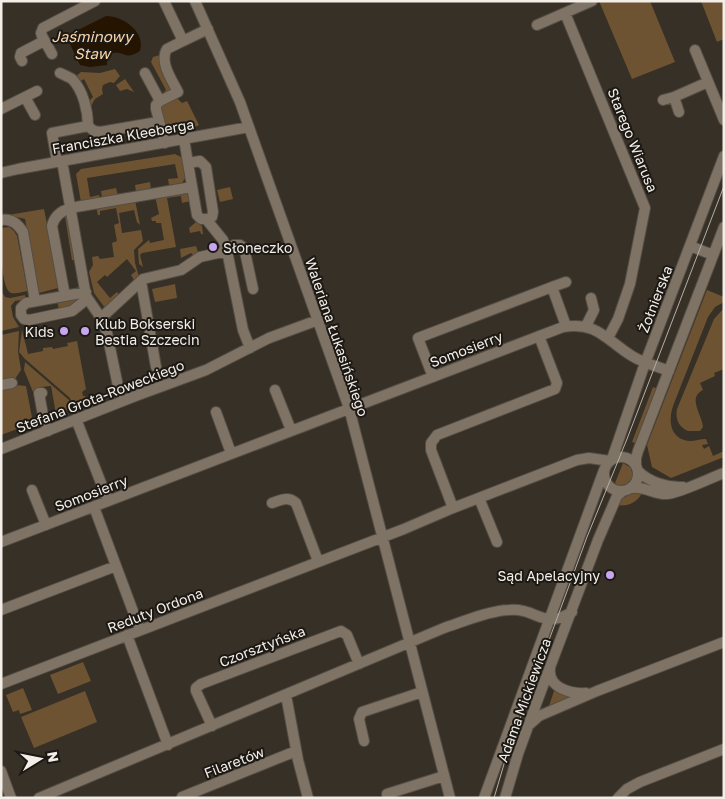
<svg xmlns="http://www.w3.org/2000/svg" width="725" height="799" font-family="'Golos Text',sans-serif">
<style>
.green{fill:#6d5332}
.water{fill:#251400}
.lines{fill:none;stroke-linecap:round;stroke-linejoin:round}
.minor-casing{stroke:#554e45;stroke-width:12}
.minor{stroke:#7f7365;stroke-width:10}
.tram{stroke:#b6b0a8;stroke-width:1}
.poi-dot{fill:#c7a6ef;stroke:#1c1814;stroke-width:2}
.labels{text-anchor:middle;dominant-baseline:central;stroke-width:4;stroke-linejoin:round;paint-order:stroke}
.street-label{font-size:14px;fill:#f3eee7;stroke:#1c1814}
.poi-label{font-size:14px;fill:#f3eee7;stroke:#1c1814;text-anchor:start}
.water-label{font-size:15px;font-style:italic;fill:#f9d5a8;stroke:#1c1814}
</style>
<rect width="100%" height="100%" fill="#373026"/>
<!-- green -->
<path class="green" d="M599 1H650L675 62 632 79Z
M701 1H722L724 6V39L717 42Z
M160 55 168 73 173 93 164 96 163 93 166 90 151 62 153 57Z
M115 69 120 76 114 83 110 82 103 85 102 89 103 94 95 99 91 106 88 102 93 97 84 79 79 82 75 77 81 72 100 73Z
M125 79 134 92 127 89 120 91 116 85Z
M171 98H177L182 103 187 101 199 125 193 128 168 133 165 129 160 110 161 107Z
M175 154 183 158 186 177 182 183 169 185 168 179 178 178 175 164 87 178 90 197 99 195 100 199 81 202 76 174 81 169Z
M150 182 151 189 136 192 135 185Z
M230 187 233 199 220 202 217 190Z
M116 188 118 196 102 198 101 191Z
M189 191 191 201 182 203 181 196 167 198 176 247 142 253 140 255 143 267 139 264 138 249 149 240 150 243 164 240 161 223H156V221H152L151 218 159 214 155 196Z
M135 200 140 225 137 222 134 210 119 213 122 233 141 230 143 241 134 250 135 263 139 277 134 280 131 275 136 271 127 259 107 277 105 275 97 282 110 298 117 292 120 296 105 308 94 293 89 272 93 265 92 257 98 256 100 259 114 257 112 243 117 241 114 225 119 223 116 208 100 211V215H98L96 207Z
M44 209 59 285 58 288 39 293 25 219 8 215Z
M65 217 70 218 77 261 72 260Z
M196 222 202 226 203 234H201L200 231 190 233 189 228Z
M9 227 14 231 17 236 27 288V291C22 292 16 294 11 293 0 288 1 240 1 228Z
M196 246 198 252 200 254 195 257 191 253 181 258 180 249Z
M175 284 177 298 155 302 152 289Z
M1 290 5 297 10 298 25 295 26 299 15 301 11 306 13 317 19 327 1 331Z
M707 290 724 297V302L715 307 708 317 673 406C668 421 670 439 690 441 695 441 700 439 706 439L708 444 702 445 704 449 709 446 713 456 724 451V457L671 478 652 467 647 445Z
M70 299 78 300 70 309H59L57 301Z
M724 308V369L714 373 715 376 700 383 703 390C687 398 702 414 703 427L700 431H688C679 427 675 419 677 409L714 319Z
M22 330 28 354 43 351V348L52 347 53 349 68 346 67 343 77 341 86 389 82 392 83 396H85L87 403 73 407 70 398 25 359 19 352Z
M19 331 18 351 21 370 13 382 1 384V335Z
M25 362 69 400 71 409 56 414 51 386 41 387V391L33 392 24 370Z
M15 385 26 386 33 423 1 435V387Z
M653 387 658 389 638 444 632 442Z
M623 463 631 468 633 477 627 484 618 486 615 483Z
M637 491H643C638 502 629 507 617 505L623 498Z
M83 662 91 681 58 694 50 675Z
M23 688 32 710 20 714 19 710 13 712 6 695Z
M555 688 574 696 548 709Z
M85 691 97 722 34 748 21 717Z"/>
<!-- water -->
<path class="water" d="M106 16C123 16 146 32 140 51 123 61 128 51 112 53L107 59V65L90 67 80 65 66 36Z"/>
<g class="lines">
<defs>
<path id="minor" d="M164 1 183 41 208 29
M195 1 240 102 349 408 450 798
M565 13 645 208 630 284 618 319 608 338
M537 25 592 1
M695 50 724 120
M52 54 42 36 41 33 43 28 95 1
M22 61 20 57 21 53 44 41
M60 73C64 75 69 77 72 79 83 90 88 111 88 126
M145 73 160 101 156 105V109L165 143
M25 97 37 91
M674 97 679 112
M663 100 674 97 708 82
M160 101 178 92C172 80 159 62 167 49L183 41
M1 109 25 97 35 115
M184 139 188 163 200 161 206 167 213 212 212 217 206 219
M62 161 86 296 101 318 107 333 119 391 122 401
M57 162 52 133 88 126 94 131 100 132 158 122
M188 163 197 215 201 219H206L223 240 227 251 243 330 250 348
M1 173 18 169 249 127
M1 220C11 218 18 224 23 232L35 301
M690 246 713 255
M552 287 566 282
M86 292 26 303 21 308V315L24 319 29 320 72 311 87 299
M65 296 52 226C54 217 61 211 70 208L192 187
M101 318 141 281
M586 326 594 310 591 298
M156 367 141 281 143 279 181 270 200 257 227 251 234 245H240L244 248 245 252 253 289
M433 377 418 338 552 287 566 326
M1 385 12 383
M275 390 291 430
M42 393H39L44 421 48 431
M216 412 231 453
M76 419 108 501
M1 449 138 395 206 370 269 338 318 320
M604 474a17 17 0 1 1 34 0a17 17 0 1 1-34 0Z
M612 459 644 366 724 156
M636 465V458L638 451 724 227
M638 471C649 482 668 488 683 487
M632 488C645 486 655 495 667 494 680 493 710 478 724 473
M32 490 46 525
M479 498 497 542
M272 503C281 500 288 496 296 503L318 561
M94 507 140 630
M453 508 431 450V443L437 435 555 389 557 383 539 336
M1 542 563 327C597 321 606 340 632 356 643 363 657 366 669 371
M1 610 116 566
M127 635 168 745
M550 669C548 688 571 694 586 693
M1 684 404 529 453 508 577 460 589 458 610 461
M286 695 298 760 308 798
M530 724 539 716 597 691 724 642
M212 726 196 691V688L201 684 341 631 347 635 359 664
M364 741 359 719 362 712 422 692
M1 771 11 798
M182 797 296 751
M39 798 444 628C462 622 491 610 509 610 538 608 542 630 572 612
M388 798 387 794 444 776
M484 798 604 470
M505 798 518 754 538 699 598 540 617 496 623 491
M618 798 627 789 640 782 724 749"/>
</defs>
<!-- minor casing -->
<use href="#minor" class="minor-casing"/>
<!-- minor -->
<use href="#minor" class="minor"/>
<!-- tram -->
<path class="tram" d="M494 798 507 754 587 537 627 439 724 186"/>
</g>
<!-- markers -->
<g class="poi-dot">
<circle cx="213" cy="247" r="5"/>
<circle cx="64" cy="331" r="5"/>
<circle cx="85" cy="331" r="5"/>
<circle cx="610" cy="575" r="5"/>
</g>
<g class="labels">
<!-- street labels -->
<g class="street-label">
<text transform="translate(123 136) rotate(-10)">Franciszka Kleeberga</text>
<text transform="translate(633 140) rotate(68)">Starego Wiarusa</text>
<text transform="translate(655 299) rotate(-69)">Żołnierska</text>
<text transform="translate(337 337) rotate(71)">Waleriana Łukasińskiego</text>
<text transform="translate(466 349) rotate(-21)">Somosierry</text>
<text transform="translate(100 396) rotate(-21)">Stefana Grota-Roweckiego</text>
<text transform="translate(91 493) rotate(-21)">Somosierry</text>
<text transform="translate(155 610) rotate(-21)">Reduty Ordona</text>
<text transform="translate(262 646) rotate(-21)">Czorsztyńska</text>
<text transform="translate(524 700) rotate(-70)">Adama Mickiewicza</text>
<text transform="translate(234 762) rotate(-21)">Filaretów</text>
</g>
<!-- poi labels -->
<g class="poi-label">
<text x="223" y="247">Słoneczko</text>
<text x="95" y="323">Klub Bokserski<tspan x="95" dy="16">Bestia Szczecin</tspan></text>
<text x="54" y="331" text-anchor="end">Kids</text>
<text x="600" y="575" text-anchor="end">Sąd Apelacyjny</text>
</g>
<!-- water labels -->
<g class="water-label">
<text x="92" y="36">Jaśminowy<tspan x="92" dy="17">Staw</tspan></text>
</g>
</g>
<!-- border -->
<rect width="725" height="799" fill="none" stroke="#f3eee7" stroke-width="5"/>
<!-- north arrow -->
<g transform="translate(40 759) rotate(80)" stroke="#1c1814" stroke-width="4" paint-order="stroke">
<path d="M0-4L9 19L0 12L-9 19Z" fill="#f3eee7"/>
<text y="-8" font-size="14" font-weight="bold" text-anchor="middle" fill="#f3eee7">N</text>
</g>
</svg>
